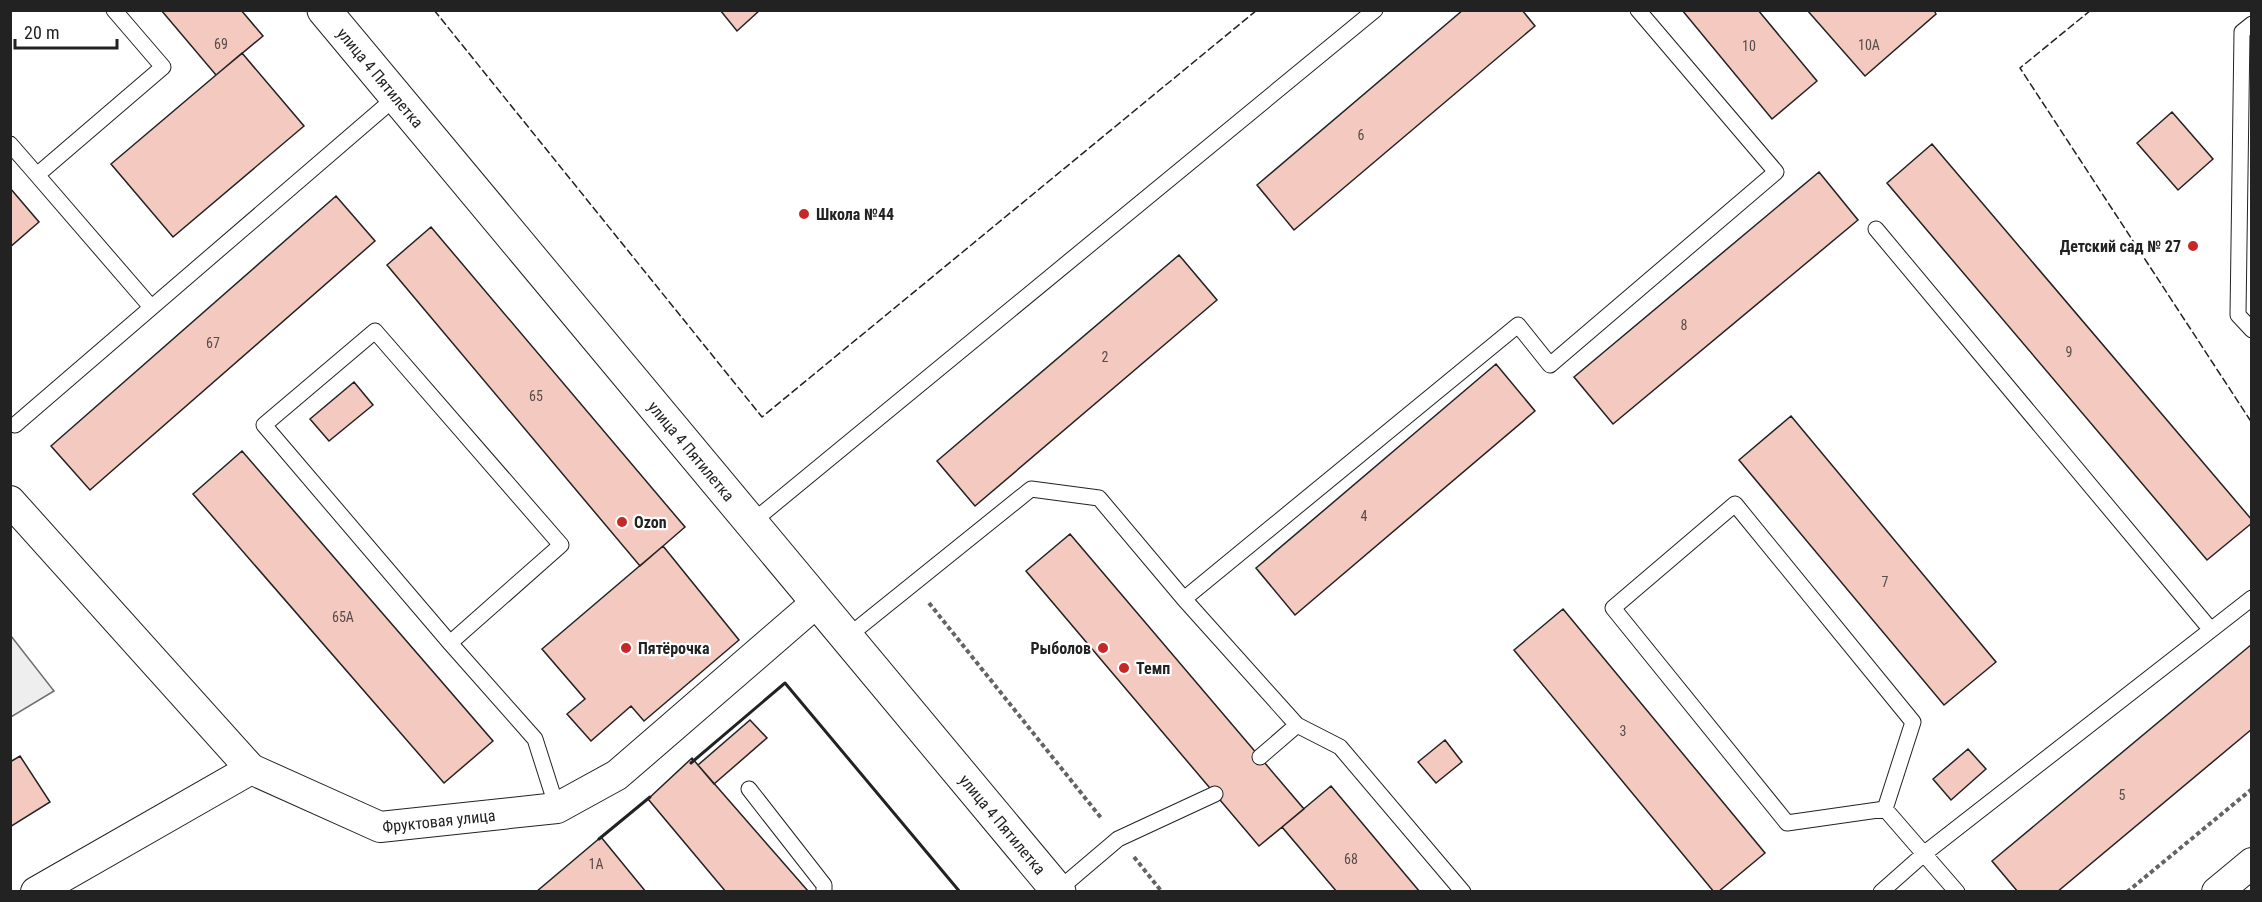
<svg xmlns="http://www.w3.org/2000/svg" width="2262" height="902" font-family="'Roboto Condensed',sans-serif">
<style>
.green{fill:#eee;stroke:#6f6f6f;stroke-width:1.5}
.building{fill:#f3c9c0;stroke:#222;stroke-width:1.5}
.lines{fill:none;stroke-linecap:round;stroke-linejoin:round}
.service-casing{stroke:#222;stroke-width:17}
.minor-casing{stroke:#222;stroke-width:32}
.secondary-casing{stroke:#222;stroke-width:35}
.path{stroke:#646464;stroke-width:4;stroke-dasharray:4.5 3;stroke-linecap:butt}
.service{stroke:#fff;stroke-width:15}
.minor{stroke:#fff;stroke-width:30}
.secondary{stroke:#fff;stroke-width:33}
.fence{stroke:#222;stroke-width:1.5;stroke-dasharray:8 3;stroke-linecap:butt}
.wall{stroke:#222;stroke-width:3}
.poi-dot{fill:#c62828;stroke:#fff;stroke-width:2}
.labels{text-anchor:middle;dominant-baseline:central;stroke-width:4.5;stroke-linejoin:round;paint-order:stroke}
.number-label{font-size:14px;fill:#564c4a}
.street-label{font-size:16px;fill:#222;stroke:#fff}
.poi-label{font-size:16px;font-weight:bold;fill:#222;stroke:#fff;text-anchor:start}
</style>
<rect width="100%" height="100%" fill="#fff"/>
<!-- green -->
<path class="green" d="M11 636 54 691 11 717Z"/>
<!-- building -->
<path class="building" d="M161 10H241L263 36 216 75Z
M720 10H760L737 31Z
M1463 10H1522L1535 26 1294 230 1257 185Z
M1682 10H1758L1817 81 1772 119Z
M1807 10H1934L1936 14 1865 76Z
M242 53 304 126 173 237 111 164Z
M2172 112 2213 159 2178 190 2137 143Z
M1932 144 2252 520V523L2207 560 1887 183Z
M1819 172 1858 220 1613 424 1574 377Z
M10 188 39 222 10 247Z
M336 196 375 241 90 490 51 446Z
M431 227 685 527 640 566 387 265Z
M1179 255 1217 300 975 506 937 461Z
M1496 364 1535 411 1295 615 1256 568Z
M354 382 373 405 329 441 310 419Z
M1791 416 1996 662 1944 705 1739 460Z
M242 451 493 741 444 783 193 494Z
M1070 534 1304 809 1259 846 1026 571Z
M663 546 739 640 644 721 631 706 591 741 567 714 585 699 542 649Z
M1563 609 1765 853 1718 892H1714L1514 650Z
M2252 644V729L2057 892H2018L1992 861Z
M750 720 767 738 714 784 698 765Z
M1445 740 1462 762 1436 783 1418 762Z
M1968 749 1986 769 1951 800 1933 779Z
M20 756 50 802 10 827V762Z
M692 758 698 765 808 891 726 892 648 799Z
M1331 786 1420 892H1337L1282 827Z
M601 837 646 892H536Z"/>
<g class="lines">
<defs>
<path id="service" d="M114 10 163 67 37 175 151 307
M2252 24 2242 32 2238 315 2252 330
M10 144 37 175
M1876 229 2211 630
M15 425 396 97
M1735 504 1913 722 1885 809 1787 823 1613 608Z
M751 523 1375 10
M1184 599 1518 325 1550 365 1776 172 1638 10
M847 637 1031 489 1099 498 1184 599 1297 725 1340 747 1463 892
M450 643 561 545 375 331 264 425 450 643 535 739 557 808
M1260 757 1297 725
M749 789 824 885V892
M1885 809 1957 892
M1058 890 1118 839 1215 794
M1881 892 1925 853 2252 598"/>
<g id="minor">
<path id="s1" d="M10 501 251 769 380 827 557 808 617 775 817 602"/>
<path d="M36 892 251 769"/>
<path d="M2217 892 2252 863"/>
</g>
<g id="secondary">
<path id="s2" d="M324 10 1059 892"/>
</g>
</defs>
<!-- service casing -->
<use href="#service" class="service-casing"/>
<!-- minor casing -->
<use href="#minor" class="minor-casing"/>
<!-- secondary casing -->
<use href="#secondary" class="secondary-casing"/>
<!-- path -->
<path class="path" d="M929 603 1102 819
M1134 857 1162 892
M2127 892 2252 789"/>
<!-- service -->
<use href="#service" class="service"/>
<!-- minor -->
<use href="#minor" class="minor"/>
<!-- secondary -->
<use href="#secondary" class="secondary"/>
<!-- fence -->
<path class="fence" d="M434 10 762 417 1257 10
M2091 10 2020 68 2252 423"/>
<!-- wall -->
<path class="wall" d="M691 763 785 683 960 892
M599 839 650 797"/>
</g>
<!-- markers -->
<g class="poi-dot">
<circle cx="804" cy="214" r="6"/>
<circle cx="2193" cy="246" r="6"/>
<circle cx="622" cy="522" r="6"/>
<circle cx="626" cy="648" r="6"/>
<circle cx="1103" cy="648" r="6"/>
<circle cx="1124" cy="668" r="6"/>
</g>
<g class="labels">
<!-- number labels -->
<g class="number-label">
<text x="221" y="44">69</text>
<text x="1869" y="45">10А</text>
<text x="1749" y="46">10</text>
<text x="1361" y="135">6</text>
<text x="1684" y="325">8</text>
<text x="213" y="343">67</text>
<text x="2069" y="352">9</text>
<text x="1105" y="357">2</text>
<text x="536" y="396">65</text>
<text x="1364" y="516">4</text>
<text x="1885" y="582">7</text>
<text x="343" y="617">65А</text>
<text x="1623" y="731">3</text>
<text x="2122" y="795">5</text>
<text x="1351" y="859">68</text>
<text x="596" y="864">1А</text>
</g>
<!-- street labels -->
<g class="street-label">
<text stroke="none"><textPath href="#s2" startOffset="88">улица 4 Пятилетка</textPath></text>
<text stroke="none"><textPath href="#s2" startOffset="574">улица 4 Пятилетка</textPath></text>
<text stroke="none"><textPath href="#s1" startOffset="561">Фруктовая улица</textPath></text>
<text stroke="none"><textPath href="#s2" startOffset="1060">улица 4 Пятилетка</textPath></text>
</g>
<!-- poi labels -->
<g class="poi-label">
<text x="816" y="214">Школа №44</text>
<text x="2181" y="246" text-anchor="end">Детский сад № 27</text>
<text x="634" y="522">Ozon</text>
<text x="638" y="648">Пятёрочка</text>
<text x="1091" y="648" text-anchor="end">Рыболов</text>
<text x="1136" y="668">Темп</text>
</g>
</g>
<!-- border -->
<rect width="2262" height="902" fill="none" stroke="#222222" stroke-width="24"/>
<!-- scale -->
<path d="M15 39v9h102v-9" fill="none" stroke="#222222" stroke-width="3"/>
<text x="24" y="39" font-size="18" fill="#222222" stroke="#ffffff" stroke-width="4.5" paint-order="stroke">20 m</text>
</svg>
